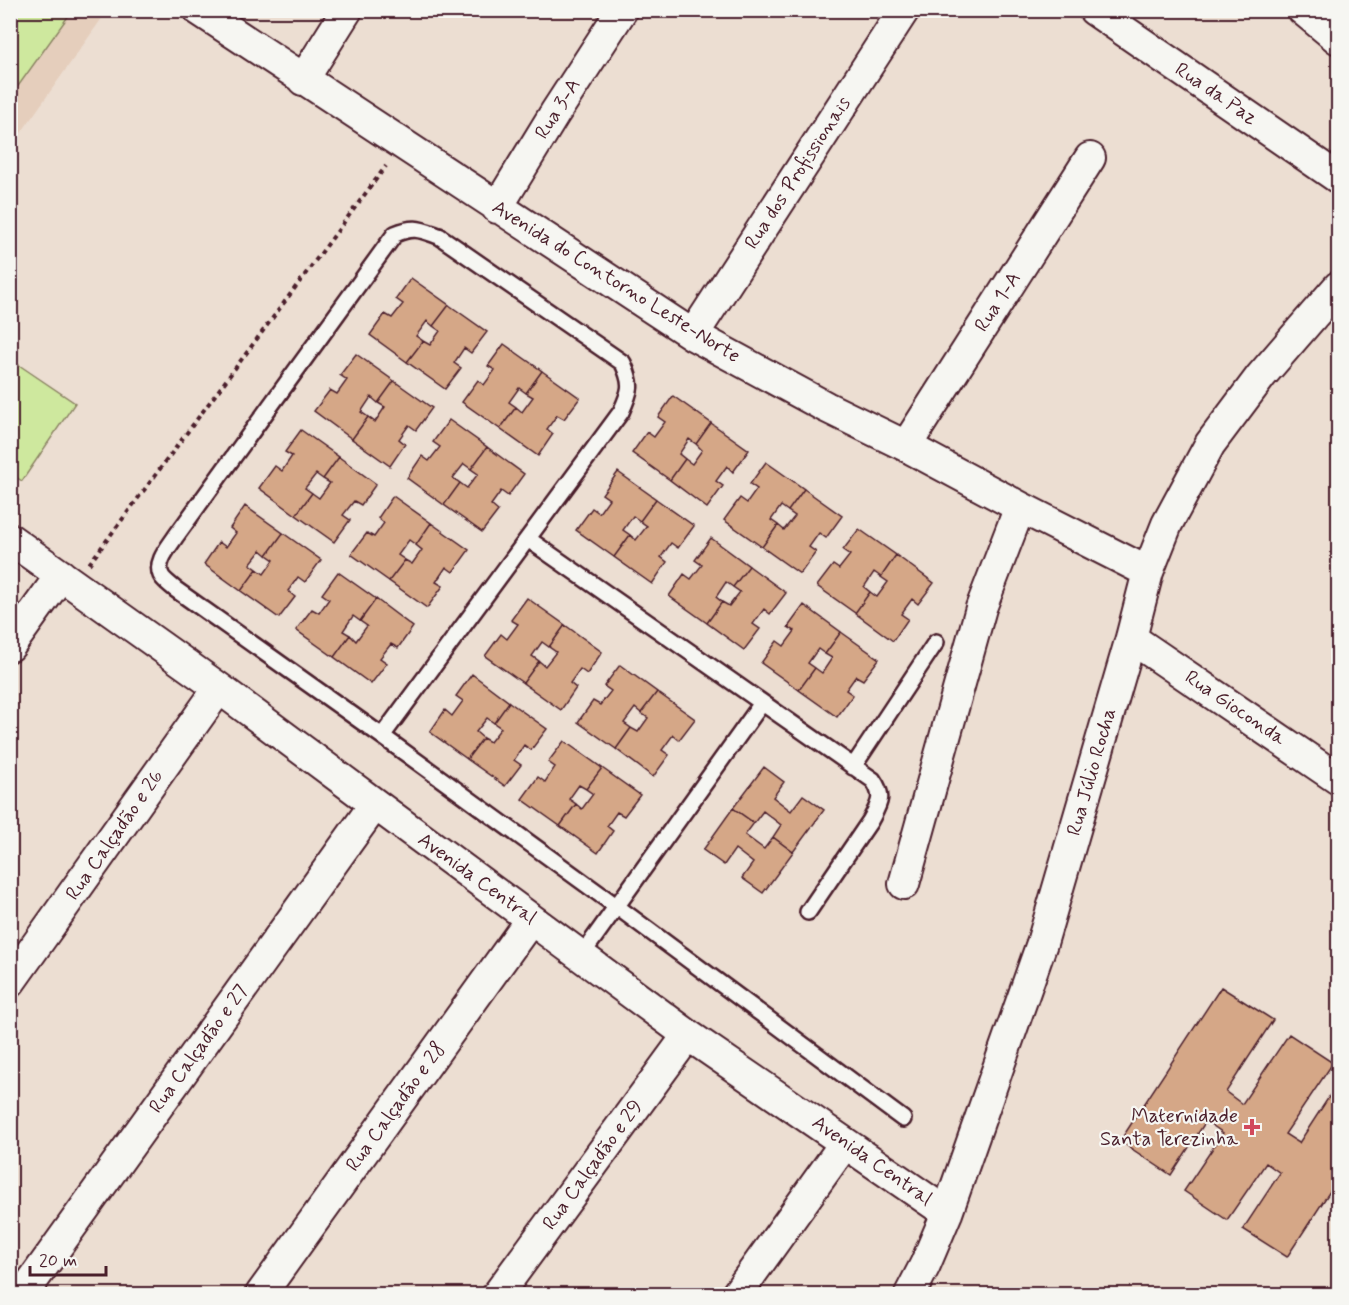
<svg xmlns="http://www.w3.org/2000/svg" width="1349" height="1305" font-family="Mynerve,sans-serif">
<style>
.built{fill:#e5cebc}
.green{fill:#cee89e;stroke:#8c8464;stroke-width:1.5}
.building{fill:#d5a787;stroke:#4a1f2b;stroke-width:1.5}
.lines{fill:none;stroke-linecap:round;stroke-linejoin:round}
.lane-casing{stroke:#4a1f2b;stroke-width:20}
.street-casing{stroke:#4a1f2b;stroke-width:34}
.path{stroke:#4a1f2b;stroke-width:4;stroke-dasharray:4.5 4.5;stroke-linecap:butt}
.lane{stroke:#f6f6f2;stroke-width:15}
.street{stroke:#f6f6f2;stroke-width:30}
.poi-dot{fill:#d1495b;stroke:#f6f6f2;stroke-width:2}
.labels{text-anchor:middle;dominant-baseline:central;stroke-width:4.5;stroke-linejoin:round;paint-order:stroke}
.street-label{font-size:20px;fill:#4a1f2b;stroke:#f6f6f2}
.poi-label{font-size:20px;fill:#4a1f2b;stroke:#f6f6f2;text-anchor:end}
</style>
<rect width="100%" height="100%" fill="#ecded2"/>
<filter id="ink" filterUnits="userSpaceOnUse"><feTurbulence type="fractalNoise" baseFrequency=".0167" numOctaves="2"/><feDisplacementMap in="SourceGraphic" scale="12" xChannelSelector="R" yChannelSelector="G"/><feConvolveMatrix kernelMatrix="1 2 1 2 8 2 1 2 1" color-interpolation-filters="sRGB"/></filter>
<g filter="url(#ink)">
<!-- built -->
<path class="built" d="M11 11H100L105 14 11 147Z"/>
<!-- green -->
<path class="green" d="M11 10 72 11 11 96 10 11Z
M16 363 75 403 22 481 10 473V371Z"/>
<!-- building -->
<path class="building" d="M411 278 449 305 433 326 427 321 416 336 423 341 407 362 370 335 385 314 392 318 403 304 396 299Z
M449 305 487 332 471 353 464 348 454 363 461 368 445 389 407 362 423 341 430 345 440 331 433 326Z
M504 344 542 371 526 393 519 388 509 402 516 407 500 429 462 402 478 380 484 385 495 370 488 366Z
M356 354 394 381 378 403 371 397 361 412 368 417 352 439 314 411 330 390 337 394 347 380 340 375Z
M542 371 580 398 564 419 557 415 547 429 553 434 538 456 500 429 516 407 522 412 533 397 526 393Z
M394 381 432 408 416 430 409 425 399 439 405 444 390 466 352 439 368 417 375 422 385 407 378 403Z
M673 396 711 423 696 444 689 439 679 454 685 459 670 480 632 453 647 432 654 437 665 422 658 417Z
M449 420 487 447 471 469 464 464 453 478 460 483 444 505 407 478 422 456 429 461 440 447 433 442Z
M711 423 749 450 733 472 727 466 716 481 723 486 707 508 670 480 685 459 692 464 702 450 696 444Z
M301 430 339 457 323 479 316 474 305 488 312 493 296 515 259 488 275 466 282 471 292 456 285 452Z
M487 447 524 474 508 496 501 491 491 505 498 511 482 532 444 505 460 483 467 488 478 474 471 469Z
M339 457 376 484 361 505 354 501 343 515 350 520 334 542 296 515 312 493 319 498 330 483 323 479Z
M766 462 804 489 788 511 781 506 771 520 778 525 762 547 724 520 740 498 747 503 757 489 750 484Z
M618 472 656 499 640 521 633 516 623 530 630 535 614 557 576 530 592 508 599 513 609 499 602 494Z
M804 489 842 516 826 538 819 533 809 547 816 552 800 574 762 547 778 525 784 530 795 516 788 511Z
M393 496 431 523 416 545 409 540 398 555 405 560 389 581 351 554 367 533 374 537 384 523 378 518Z
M656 499 694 526 678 548 671 543 661 557 667 562 652 584 614 557 630 535 636 540 647 526 640 521Z
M245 506 283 533 267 555 261 550 250 564 257 569 241 591 204 564 219 542 226 547 236 533 230 528Z
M431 523 469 550 453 572 446 567 436 582 443 586 427 608 389 581 405 560 412 564 422 550 416 545Z
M859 529 896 555 881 577 874 572 864 587 870 592 855 613 817 586 833 565 839 569 850 555 843 550Z
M283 533 321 560 305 582 298 577 288 591 295 597 279 618 241 591 257 569 264 574 274 560 267 555Z
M711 538 749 566 733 587 726 582 716 597 722 602 707 623 669 596 684 574 691 579 702 565 695 560Z
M896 555 934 583 918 604 912 599 901 614 908 619 893 641 855 613 870 592 877 597 888 582 881 577Z
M749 566 786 593 770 614 764 609 753 624 760 629 744 650 707 623 722 602 729 606 740 592 733 587Z
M338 572 376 599 360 621 353 616 343 631 350 635 334 657 296 630 312 609 319 613 329 599 322 594Z
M527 598 565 625 549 647 542 642 532 656 539 661 523 683 485 656 501 634 507 639 518 624 511 620Z
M376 599 413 627 398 648 391 644 380 658 387 663 371 684 334 657 350 635 356 641 367 626 360 621Z
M804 605 841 632 825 654 818 649 808 663 815 668 799 690 761 663 777 641 784 646 795 631 788 627Z
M565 625 602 652 587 674 580 669 570 683 576 688 561 710 523 683 539 661 545 666 556 652 549 647Z
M841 632 879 659 863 680 856 676 846 690 853 695 837 717 799 690 815 668 822 673 832 658 825 654Z
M620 665 657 692 641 713 635 708 624 723 631 728 616 749 578 722 593 701 600 705 611 691 604 686Z
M472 674 509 702 494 723 487 718 476 732 483 738 467 759 430 732 445 710 452 716 463 701 456 696Z
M657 692 695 719 679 740 673 735 662 750 669 755 653 777 616 749 631 728 638 732 648 718 641 713Z
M509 702 547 729 531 750 524 745 514 760 521 765 505 786 467 759 483 738 490 742 501 728 494 723Z
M564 741 602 768 586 789 579 785 569 799 576 804 560 826 522 799 538 777 545 782 555 767 548 762Z
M764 767 784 782 773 797 791 811 803 795 824 810 793 852 773 837 781 825 763 811 754 823 733 808Z
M602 768 640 795 624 816 617 812 607 826 613 831 598 853 560 826 576 804 582 809 593 794 586 789Z
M733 808 754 823 745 835 764 849 773 837 793 852 763 893 742 878 753 863 735 849 724 865 703 850Z
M1221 987 1273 1020 1226 1092 1242 1104 1289 1034 1333 1063 1285 1134 1299 1143 1338 1083V1179L1287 1257 1243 1229 1280 1173 1266 1163 1227 1220 1184 1191 1223 1133 1206 1121 1171 1175 1120 1141Z"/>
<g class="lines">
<defs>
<path id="lane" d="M528 539 873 780C885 797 879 804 870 821L808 912
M382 736 621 412C631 390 633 385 623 363L439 236C419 229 414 226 395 234L176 536C169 547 155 562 161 575 163 580 171 585 175 589L382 736 616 906 903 1119
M853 767 936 642
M581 956 762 703"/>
<path id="street" d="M199 10 693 335 826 407 906 446 1020 507 1148 572
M1094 10 1338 178
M1303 10 1338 39
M303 80 347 10
M497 208 555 113 622 10
M693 335 904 10
M906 446 1090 158
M10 539 219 688 375 804 688 1035 947 1213
M1131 638 1338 779
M10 646 61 575
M904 884 981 608 1020 507
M10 982 219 688
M23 1294 375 804
M261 1294 531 919
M498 1294 688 1035
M737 1294 845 1143
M910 1294 925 1265 947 1213 1042 943 1131 638 1148 572 1167 524 1210 444 1261 376 1338 287"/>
</defs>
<!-- lane casing -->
<use href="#lane" class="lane-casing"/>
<!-- street casing -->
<use href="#street" class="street-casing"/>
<!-- path -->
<path class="path" d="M89 564 386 166"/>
<!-- lane -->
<use href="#lane" class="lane"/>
<!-- street -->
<use href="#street" class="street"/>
</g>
</g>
<!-- markers -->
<path class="poi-dot" d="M1249 1118h6v6h6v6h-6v6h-6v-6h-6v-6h6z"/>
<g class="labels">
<!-- street labels -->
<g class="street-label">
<text transform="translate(1216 94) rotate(34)">Rua da Paz</text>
<text transform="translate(558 109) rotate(-58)">Rua 3-A</text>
<text transform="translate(798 173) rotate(-57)">Rua dos Profissionais</text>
<text transform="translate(616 282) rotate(32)">Avenida do Contorno Leste-Norte</text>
<text transform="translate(998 302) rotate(-57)">Rua 1-A</text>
<text transform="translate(1235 708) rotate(34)">Rua Gioconda</text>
<text transform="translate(1092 772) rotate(-74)">Rua Júlio Rocha</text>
<text transform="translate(115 835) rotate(-55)">Rua Calçadão e 26</text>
<text transform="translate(477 879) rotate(36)">Avenida Central</text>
<text transform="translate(199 1049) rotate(-54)">Rua Calçadão e 27</text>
<text transform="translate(396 1107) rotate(-54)">Rua Calçadão e 28</text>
<text transform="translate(872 1161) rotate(35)">Avenida Central</text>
<text transform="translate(593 1165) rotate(-54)">Rua Calçadão e 29</text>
</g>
<!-- poi labels -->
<g class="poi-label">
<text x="1238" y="1116">Maternidade<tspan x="1238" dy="23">Santa Terezinha</tspan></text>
</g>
</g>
<!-- margin -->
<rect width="1349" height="1305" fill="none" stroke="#f6f6f2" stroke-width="36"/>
<rect x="18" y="18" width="1313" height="1269" fill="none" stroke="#4a1f2b" stroke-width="2" filter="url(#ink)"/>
<!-- scale -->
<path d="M30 1266v9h76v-9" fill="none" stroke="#4a1f2b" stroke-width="3"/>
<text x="39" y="1266" font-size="18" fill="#4a1f2b" stroke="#f6f6f2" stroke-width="4.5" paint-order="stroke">20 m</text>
</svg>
